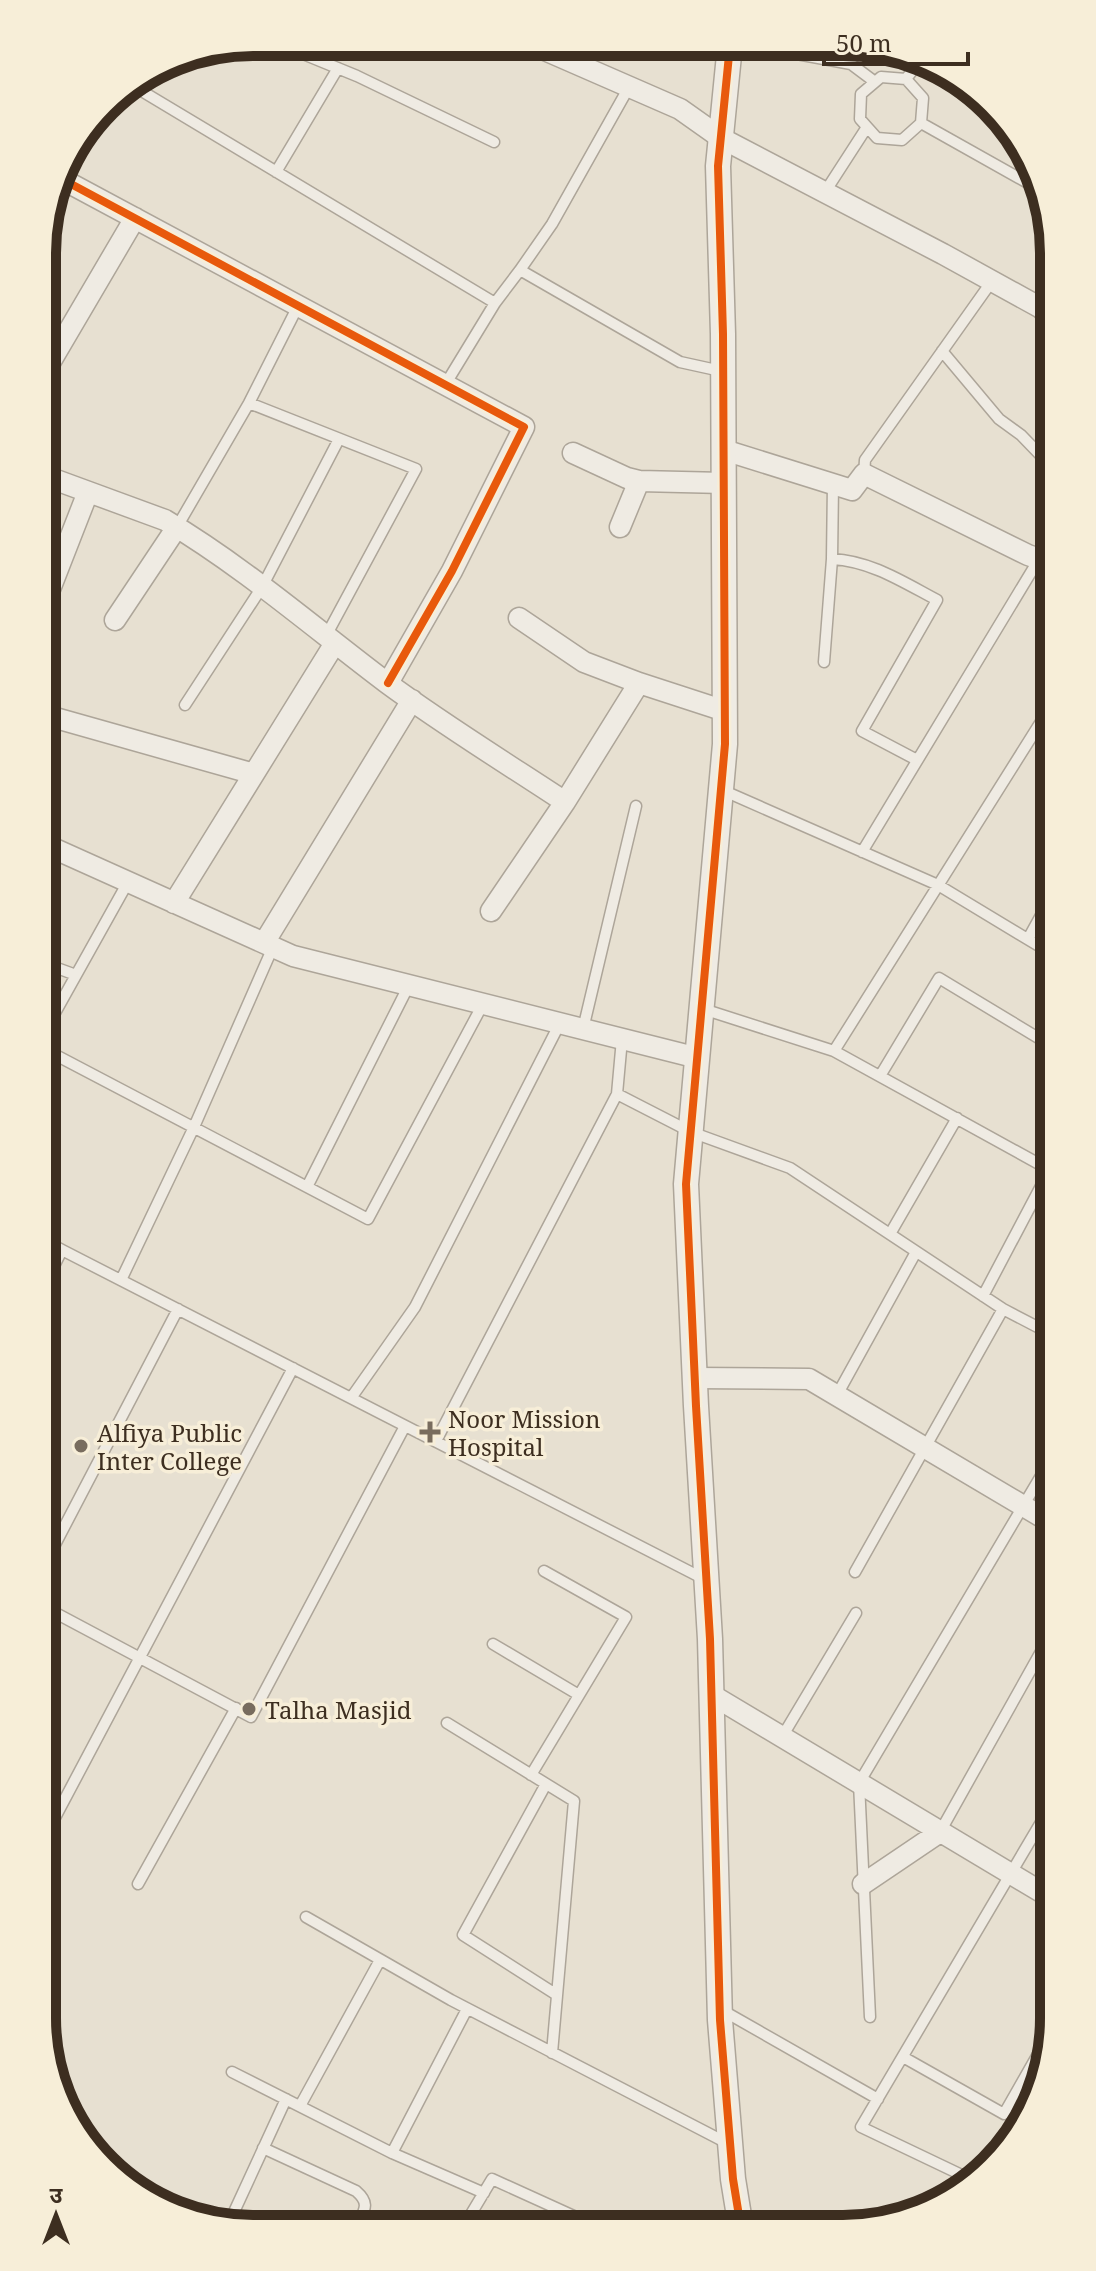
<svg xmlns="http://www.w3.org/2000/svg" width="1096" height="2271" font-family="'Noto Serif','Noto Sans Devanagari',serif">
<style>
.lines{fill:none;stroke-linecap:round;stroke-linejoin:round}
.service-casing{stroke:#ada599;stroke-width:13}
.minor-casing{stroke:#ada599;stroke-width:23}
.tertiary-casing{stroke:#ada599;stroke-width:27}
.service{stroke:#efebe3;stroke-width:10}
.minor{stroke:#efebe3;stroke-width:20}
.tertiary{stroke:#efebe3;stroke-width:24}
.cycleway-casing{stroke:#f7eed8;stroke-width:13}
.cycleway{stroke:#e8590c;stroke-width:8}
.poi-dot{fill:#786c5e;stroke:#f7eed8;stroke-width:3}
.labels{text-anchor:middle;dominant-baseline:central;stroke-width:7;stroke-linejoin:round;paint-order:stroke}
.poi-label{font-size:24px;fill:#3d2e20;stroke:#f7eed8;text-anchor:start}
.rim{fill:none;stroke:#3d2e20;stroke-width:10}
</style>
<rect width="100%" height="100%" fill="#e7e0d1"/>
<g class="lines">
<defs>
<path id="service" d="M274 42 357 76 494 142
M747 45 851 64 875 82
M835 46 836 61
M881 77 906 79 923 98 921 123 902 140 877 138 860 119 861 94Z
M906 79 918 63
M130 84 495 303 520 270 680 362 721 371
M921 123 1042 191
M276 172 338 68
M825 192 867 127
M520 270 552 224 629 87
M942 351 999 419 1021 435 1048 463
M445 385 495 303
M249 403 416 469 326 636
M864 474 865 460 992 281
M177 527 249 403 298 306
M832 559C871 561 903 582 937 600L862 731 917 760
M824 662 832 559 833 484
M185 705 262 587 339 439
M722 790 938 885 1049 952
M862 852 1039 559
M1028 939 1049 901
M46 964 76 975
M703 1009 834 1051 1050 1170
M46 1029 128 882
M583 1029 636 806
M46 1050 368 1219 483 1004
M834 1051 1049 709
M880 1076 939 978 1050 1045
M617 1094 622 1039
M307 1187 409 985
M890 1234 957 1118
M47 1242 62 1250
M47 1280 62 1250 704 1579
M121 1280 194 1127 273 947
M983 1296 1050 1169
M837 1395 916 1252
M351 1398 415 1307 560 1023
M436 1441 617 1094 691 1132 790 1168 1003 1309 1051 1334
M48 1558 178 1309
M855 1572 1003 1309
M48 1609 251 1717 405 1426
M493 1644 579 1695
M447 1723 574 1801 552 2053
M782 1737 856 1613
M531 1775 626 1617 544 1571
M546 1784 463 1935 557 1995
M49 1829 293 1368
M940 1832 1052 1632
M138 1884 236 1708
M306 1917 451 2000 727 2143
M720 2009 878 2099
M870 2017 859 1783 1051 1459
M903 2057 1004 2114 1053 2028
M232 2072 392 2153 467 2009
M1025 2077 1041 2086
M300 2106 380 1960
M263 2148 356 2191C370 2203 365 2209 358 2224
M392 2153 484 2193
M968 2178 861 2127 1053 1802
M166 2202 223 2225
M465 2224 492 2179 589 2223
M228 2225 286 2099"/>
<path id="minor" d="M531 44 680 109 721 138 943 254 1041 308 1047 314
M58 177 524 427 452 571 388 683
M44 373 135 218
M724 450 852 490 864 474 1028 555 1048 562
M573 453 627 478 639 481 724 483
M45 476 165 520C244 567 314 628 387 683 444 725 506 763 565 802
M620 527 639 481
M45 602 88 492
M519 618 584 662 639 683
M115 620 177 527
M45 715 254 774
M46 845 293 956 698 1058
M174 903 335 643
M491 911 565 802 639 683 725 711
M264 943 412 700
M695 1378 809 1379 1052 1523
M712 1695 1053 1899
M863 1884 940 1832"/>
<path id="tertiary" d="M730 45 718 166 723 334 725 744 686 1184 696 1406 710 1639 720 2020 733 2179 740 2222"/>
</defs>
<!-- service casing -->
<use href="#service" class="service-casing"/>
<!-- minor casing -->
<use href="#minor" class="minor-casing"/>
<!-- tertiary casing -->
<use href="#tertiary" class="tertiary-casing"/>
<!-- service -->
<use href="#service" class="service"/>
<!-- minor -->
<use href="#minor" class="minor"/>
<!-- tertiary -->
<use href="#tertiary" class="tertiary"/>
<defs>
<path id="cycleway" d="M730 45 718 166 723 334 725 744 686 1184 696 1406 710 1639 720 2020 733 2179 740 2222
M58 177 524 427 452 571 388 683"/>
</defs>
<!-- cycleway casing -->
<use href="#cycleway" class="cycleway-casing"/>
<!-- cycleway -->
<use href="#cycleway" class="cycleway"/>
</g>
<!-- markers -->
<g class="poi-dot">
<path d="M426 1420h8v8h8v8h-8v8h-8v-8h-8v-8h8z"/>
<circle cx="81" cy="1446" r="8"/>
<circle cx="249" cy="1709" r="8"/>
</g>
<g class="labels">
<!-- poi labels -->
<g class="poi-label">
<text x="448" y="1418">Noor Mission<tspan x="448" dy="28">Hospital</tspan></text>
<text x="97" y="1432">Alfiya Public<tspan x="97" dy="28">Inter College</tspan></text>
<text x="265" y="1709">Talha Masjid</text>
</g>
</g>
<!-- crop -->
<path d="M0 0H1096V2271H0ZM253 56H843A197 197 0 0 1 1040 253V2018A197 197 0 0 1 843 2215H253A197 197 0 0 1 56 2018V253A197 197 0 0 1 253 56Z" fill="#f7eed8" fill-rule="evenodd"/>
<path class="rim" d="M253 56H843A197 197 0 0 1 1040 253V2018A197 197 0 0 1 843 2215H253A197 197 0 0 1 56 2018V253A197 197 0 0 1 253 56Z"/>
<!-- north arrow -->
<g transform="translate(56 2215)" stroke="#f7eed8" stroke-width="6" paint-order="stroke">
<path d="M0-6L14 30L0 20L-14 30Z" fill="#3d2e20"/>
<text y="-12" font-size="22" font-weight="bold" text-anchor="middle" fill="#3d2e20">उ</text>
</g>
<!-- scale -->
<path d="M824 52v12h144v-12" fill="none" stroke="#3d2e20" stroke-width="4"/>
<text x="836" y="52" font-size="24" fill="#3d2e20" stroke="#f7eed8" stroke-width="6" paint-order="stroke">50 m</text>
</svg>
